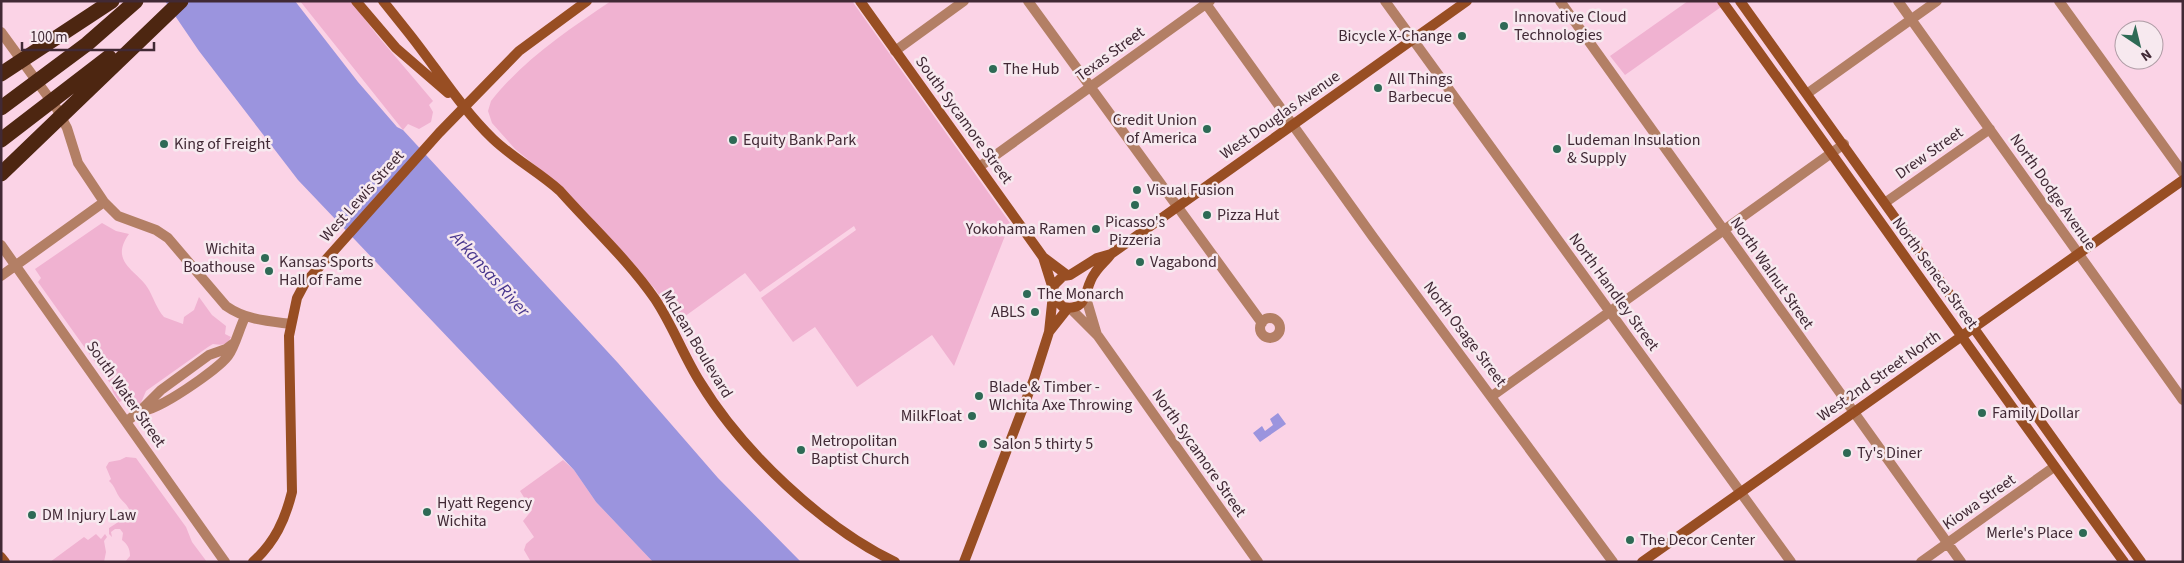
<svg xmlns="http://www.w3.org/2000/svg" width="2184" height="563" font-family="'Source Sans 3',sans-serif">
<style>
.green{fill:#f0b2d1}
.water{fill:#9b94de}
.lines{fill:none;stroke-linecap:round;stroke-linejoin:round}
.street{stroke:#b37f65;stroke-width:10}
.secondary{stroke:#984e23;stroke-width:10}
.highway-bridge{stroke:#4d2611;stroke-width:15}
.poi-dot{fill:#2e6a55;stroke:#f7e9ef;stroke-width:2}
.labels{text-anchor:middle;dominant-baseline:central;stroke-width:5;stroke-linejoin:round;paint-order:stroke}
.poi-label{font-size:16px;fill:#412935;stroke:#f7e9ef;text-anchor:start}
.street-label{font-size:16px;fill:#412935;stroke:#f7e9ef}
.water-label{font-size:18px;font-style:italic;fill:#48368d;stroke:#f7e9ef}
</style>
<rect width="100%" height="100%" fill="#fbd3e6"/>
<!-- green -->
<path class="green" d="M300 1H351L377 35 433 101 429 105 433 112 431 122 419 129 408 124 403 130Z
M611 1H852L1010 223 954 366 932 335 857 387 815 327 793 342 761 298 856 230 854 226 760 292 745 273 677 322 655 289 563 188 515 149 492 123 488 111 491 101C524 59 567 31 611 1Z
M1688 1H1717L1721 7 1625 75 1610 56Z
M102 223 116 231 129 234C108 263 139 271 149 290 154 299 157 309 164 317L183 324 184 317 194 310 199 297 212 315 226 326 225 334 231 337C227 346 222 345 213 344L208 347 146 391 140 405 130 398 119 402 113 392 110 383 38 282 41 278 35 269Z
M126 457 136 458 186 527 192 542 207 562H125L130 556C130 548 127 544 122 540L123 533 120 529H115L111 532 112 537 109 534V528L131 514C128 505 125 504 120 498 116 493 115 486 109 481L111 479 106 467 109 462 120 460Z
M563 460 574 470 596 502 653 562H531L524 550 526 544 534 537 523 521 532 510 520 491Z
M96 534 101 539 105 534 107 537 104 541 106 552 104 562H50L84 537 88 540Z"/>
<!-- water -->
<path class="water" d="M165 1H295L358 82 397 127 403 130 618 363 718 478 801 562H653L596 502 574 470 298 180 199 51Z
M1278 413 1286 424 1260 442 1253 433 1262 426 1265 431 1273 425 1270 419Z"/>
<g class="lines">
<!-- street -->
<path class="street" d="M1028 1 1262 323
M1204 1 1373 237 1613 562
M1385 1 1791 562
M1560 1 1961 562
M1898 1 2183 400
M2059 1 2183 173
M1 32 57 109 67 128 78 163 104 202 118 216 156 230 168 238 226 306C246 320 268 321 291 324
M895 51 964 1
M1808 93 1937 1
M979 167 1210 1
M1886 202 1990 129
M1 245 225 562
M1 276 104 202
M1086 298 1097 335
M1070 308 1098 336 1258 562
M1260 328a10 10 0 1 1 20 0a10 10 0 1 1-20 0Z
M1492 396 1844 144
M140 411C156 413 218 369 228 356 235 347 239 329 245 317
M127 421 140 411 161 390 209 355 226 349 234 343
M1921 562 2054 467"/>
<!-- secondary -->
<path class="secondary" d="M356 1 396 48 448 93
M383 1C391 11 399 21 407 31 436 67 460 107 493 139 514 159 539 172 560 191 591 226 628 260 655 299 673 326 683 355 700 382 742 451 822 527 895 562
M860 1 1043 257 1053 289
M1722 1C1857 187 1988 376 2124 562
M1740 1 2141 562
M1043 257 1067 275
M1054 298 1063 307C1090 312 1083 288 1095 273 1099 266 1106 261 1111 254L1467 1
M1049 332 1068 308
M1 557 5 562
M253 562C275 542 285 520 292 492L289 336 297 298 305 283 439 133 519 51 587 1
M964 562 1034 379 1049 332 1054 285 1063 276 1070 275 1097 258 1111 254
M1642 562 2183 180"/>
<!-- highway-bridge -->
<path class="highway-bridge" d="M1 74 112 1
M1 108 87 44 136 1
M1 140 109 57
M1 174 181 1"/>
</g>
<!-- markers -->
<g class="poi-dot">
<circle cx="1504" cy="26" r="5"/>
<circle cx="1462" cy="36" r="5"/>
<circle cx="993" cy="69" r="5"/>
<circle cx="1378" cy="88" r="5"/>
<circle cx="1207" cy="129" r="5"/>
<circle cx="733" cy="140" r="5"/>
<circle cx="164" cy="144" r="5"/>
<circle cx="1557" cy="149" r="5"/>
<circle cx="1137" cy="190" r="5"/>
<circle cx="1135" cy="205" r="5"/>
<circle cx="1207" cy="215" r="5"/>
<circle cx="1096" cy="229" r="5"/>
<circle cx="265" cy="258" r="5"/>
<circle cx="1140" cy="262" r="5"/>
<circle cx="269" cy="271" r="5"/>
<circle cx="1027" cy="294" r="5"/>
<circle cx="1035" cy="312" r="5"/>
<circle cx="979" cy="396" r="5"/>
<circle cx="1982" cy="413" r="5"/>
<circle cx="972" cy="416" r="5"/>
<circle cx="983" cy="444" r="5"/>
<circle cx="801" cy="450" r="5"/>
<circle cx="1847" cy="453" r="5"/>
<circle cx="427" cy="512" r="5"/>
<circle cx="32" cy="515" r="5"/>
<circle cx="2083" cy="533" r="5"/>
<circle cx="1630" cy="540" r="5"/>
</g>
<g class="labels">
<!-- poi labels -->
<g class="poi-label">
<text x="1514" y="17">Innovative Cloud<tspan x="1514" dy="18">Technologies</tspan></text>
<text x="1452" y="36" text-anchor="end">Bicycle X-Change</text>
<text x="1003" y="69">The Hub</text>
<text x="1388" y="79">All Things<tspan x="1388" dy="18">Barbecue</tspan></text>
<text x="1197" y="120" text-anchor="end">Credit Union<tspan x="1197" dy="18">of America</tspan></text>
<text x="743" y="140">Equity Bank Park</text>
<text x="1567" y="140">Ludeman Insulation<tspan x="1567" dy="18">&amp; Supply</tspan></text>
<text x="174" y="144">King of Freight</text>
<text x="1147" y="190">Visual Fusion</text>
<text x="1217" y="215">Pizza Hut</text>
<text x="1135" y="222" text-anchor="middle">Picasso's<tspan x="1135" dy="18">Pizzeria</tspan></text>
<text x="1086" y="229" text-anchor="end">Yokohama Ramen</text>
<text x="255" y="249" text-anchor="end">Wichita<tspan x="255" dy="18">Boathouse</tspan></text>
<text x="279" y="262">Kansas Sports<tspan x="279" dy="18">Hall of Fame</tspan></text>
<text x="1150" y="262">Vagabond</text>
<text x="1037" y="294">The Monarch</text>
<text x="1025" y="312" text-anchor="end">ABLS</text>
<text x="989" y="387">Blade &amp; Timber -<tspan x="989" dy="18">WIchita Axe Throwing</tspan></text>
<text x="1992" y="413">Family Dollar</text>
<text x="962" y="416" text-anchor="end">MilkFloat</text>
<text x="811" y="441">Metropolitan<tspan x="811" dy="18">Baptist Church</tspan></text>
<text x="993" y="444">Salon 5 thirty 5</text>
<text x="1857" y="453">Ty's Diner</text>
<text x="437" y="503">Hyatt Regency<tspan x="437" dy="18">Wichita</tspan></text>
<text x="42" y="515">DM Injury Law</text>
<text x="2073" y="533" text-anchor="end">Merle's Place</text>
<text x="1640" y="540">The Decor Center</text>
</g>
<!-- street labels -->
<g class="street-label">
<text transform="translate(1110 54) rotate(-36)">Texas Street</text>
<text transform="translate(1280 115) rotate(-35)">West Douglas Avenue</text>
<text transform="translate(964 120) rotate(54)">South Sycamore Street</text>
<text transform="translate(1929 153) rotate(-35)">Drew Street</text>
<text transform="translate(2053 192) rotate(55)">North Dodge Avenue</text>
<text transform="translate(362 196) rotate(-48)">West Lewis Street</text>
<text transform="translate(1772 273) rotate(55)">North Walnut Street</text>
<text transform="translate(1935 273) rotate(54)">North Seneca Street</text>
<text transform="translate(1614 292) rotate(54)">North Handley Street</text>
<text transform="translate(1465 334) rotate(53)">North Osage Street</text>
<text transform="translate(697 344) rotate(59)">McLean Boulevard</text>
<text transform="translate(1879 376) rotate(-35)">West 2nd Street North</text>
<text transform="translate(126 394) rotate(55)">South Water Street</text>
<text transform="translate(1199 453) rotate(55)">North Sycamore Street</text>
<text transform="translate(1979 502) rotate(-35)">Kiowa Street</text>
</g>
<!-- water labels -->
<g class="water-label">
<text transform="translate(490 274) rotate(48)">Arkansas River</text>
</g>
</g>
<!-- border -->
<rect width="2184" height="563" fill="none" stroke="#412935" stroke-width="5"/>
<!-- north arrow -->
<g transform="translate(2139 45) rotate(145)"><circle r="24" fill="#f7e9ef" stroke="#ae9ca5"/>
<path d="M0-4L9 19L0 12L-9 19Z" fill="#2e6a55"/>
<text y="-8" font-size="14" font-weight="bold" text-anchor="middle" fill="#412935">N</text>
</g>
<!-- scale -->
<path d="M22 42v8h132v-8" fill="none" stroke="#412935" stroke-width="2.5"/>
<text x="30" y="42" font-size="15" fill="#412935" stroke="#f7e9ef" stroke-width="4" paint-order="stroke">100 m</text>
</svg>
